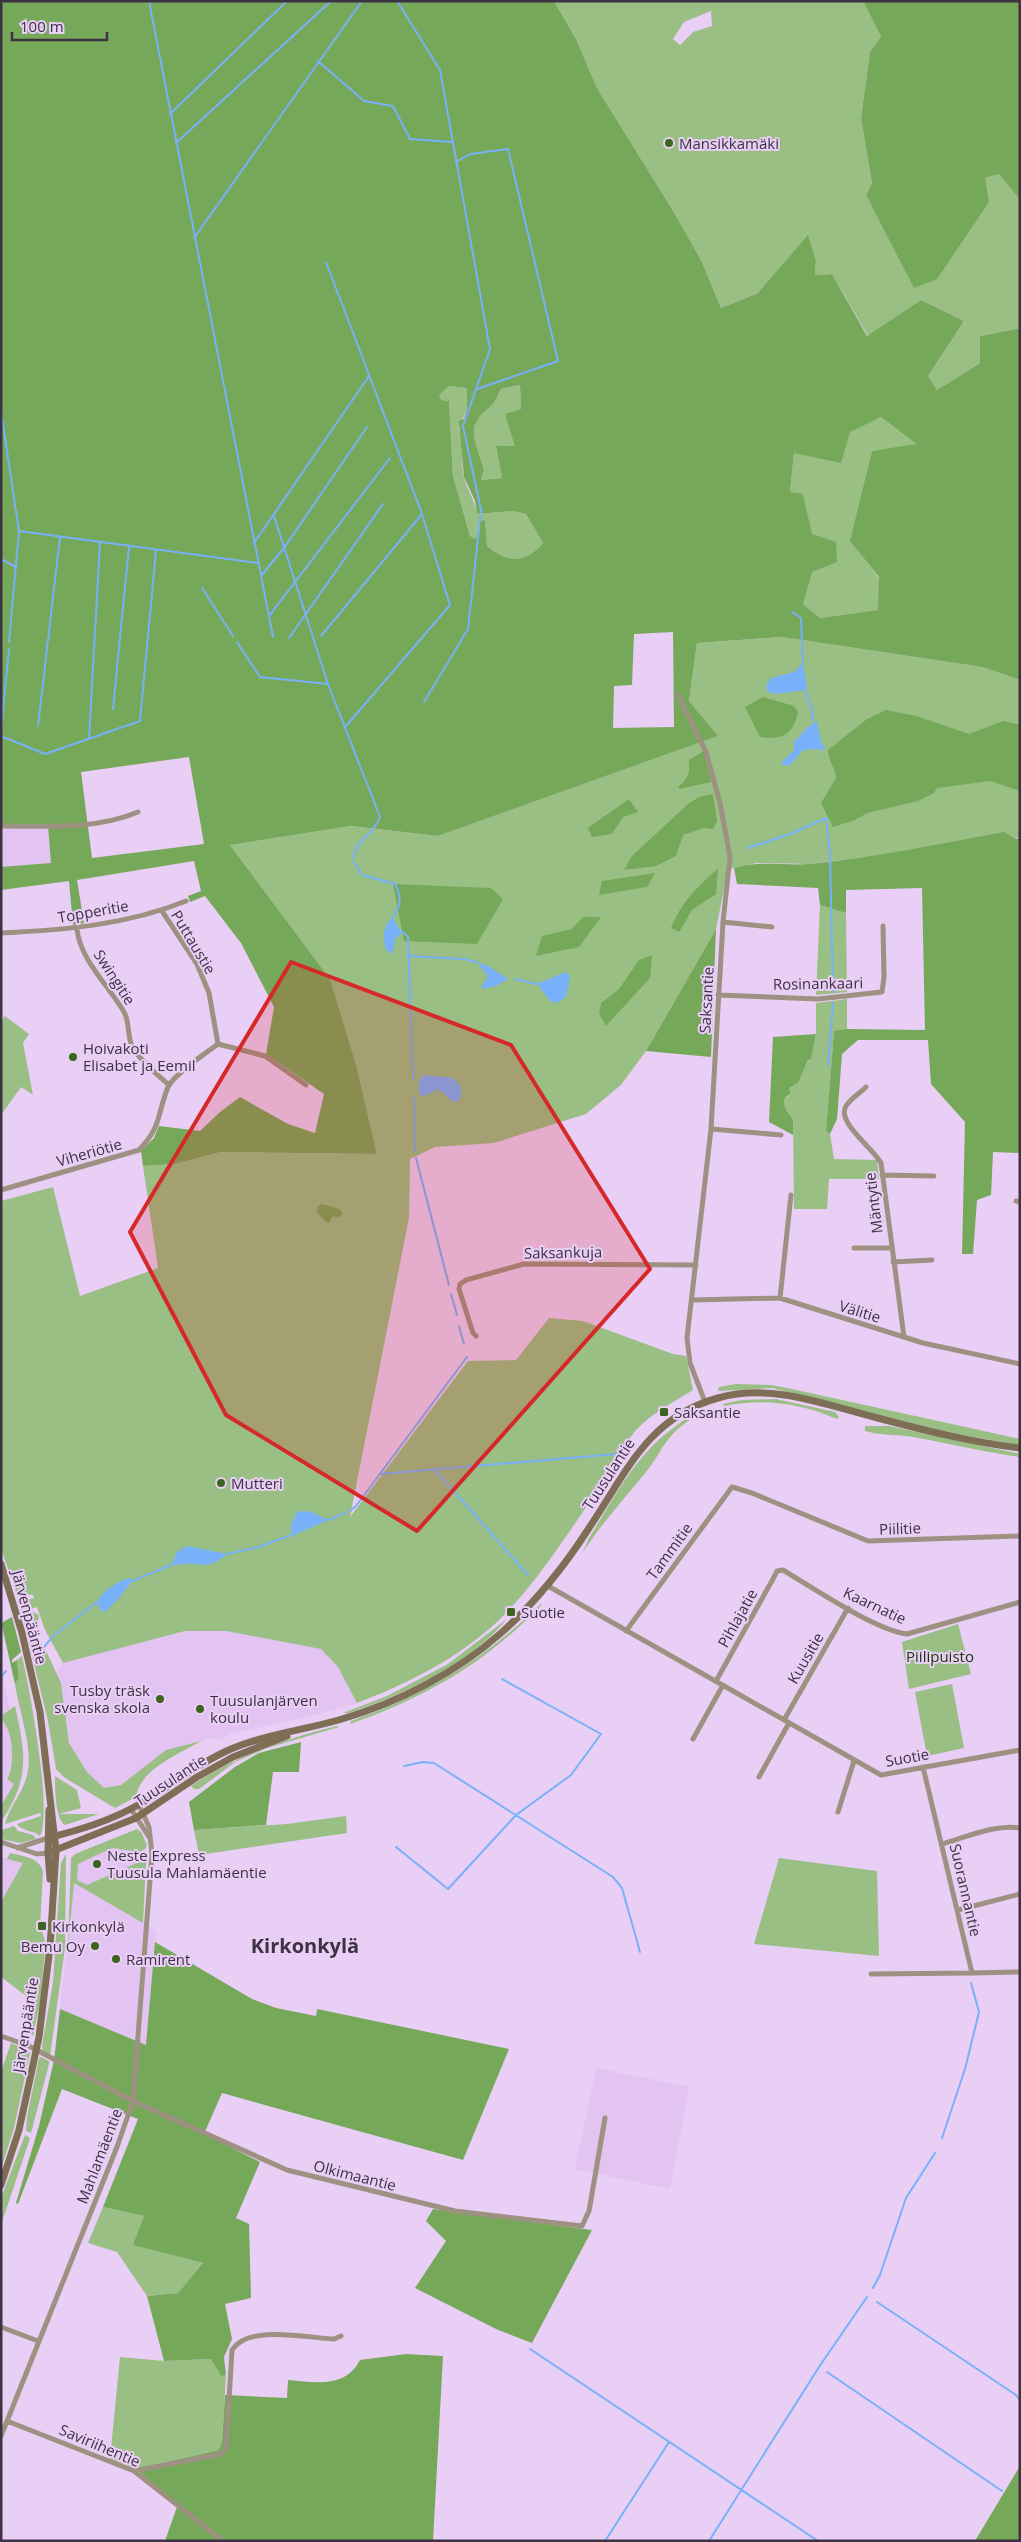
<svg xmlns="http://www.w3.org/2000/svg" width="1021" height="2542" font-family="'Open Sans',sans-serif">
<style>
.built{fill:#e2c3f1}
.green{fill:#99bf85;fill-rule:evenodd}
.forest{fill:#76a859;fill-rule:evenodd}
.water{fill:#78b1f9}
.lines{fill:none;stroke-linecap:round;stroke-linejoin:round}
.stream{stroke:#78b1f9;stroke-width:2}
.minor{stroke:#9d9181;stroke-width:5}
.secondary{stroke:#7f6e56;stroke-width:7}
.marked{fill:#d62828;fill-opacity:0.2;stroke:#d62828;stroke-width:4;stroke-linejoin:round}
.poi-dot{fill:#3b641f;stroke:#e9cef5;stroke-width:2}
.labels{text-anchor:middle;dominant-baseline:central;stroke-width:4;stroke-linejoin:round;paint-order:stroke}
.poi-label{font-size:15px;fill:#3d3242;stroke:#e9cef5;text-anchor:start}
.street-label{font-size:15px;fill:#3d3242;stroke:#e9cef5}
.park-label{font-size:15px;fill:#163600;stroke:#e9cef5}
.district-label{font-size:20px;font-weight:bold;fill:#3d3242;stroke:#e9cef5}
</style>
<rect width="100%" height="100%" fill="#e9cef5"/>
<!-- built -->
<path class="built" d="M1 826H49L51 863 1 867Z
M185 1631H226L321 1649 338 1667 357 1703 315 1715 233 1733 219 1740 207 1738 206 1740 166 1750 121 1785 104 1788 87 1772 69 1743 61 1683 56 1673 63 1663Z
M1 1667 21 1760 17 1788 1 1815Z
M112 1848 140 1852 141 1861 87 1885 77 1880 78 1864Z
M1 1857 24 1863 1 1902Z
M74 1883 157 1931 146 2045 60 2009Z
M596 2068 689 2087 670 2189 575 2169Z"/>
<!-- green -->
<path class="green" d="M554 1H863L881 37 870 52 861 118 872 183 866 195 915 288 985 178 999 174 1020 200V328L980 336V363L937 390 928 376 964 321 921 300 868 336 832 274 815 275 816 260 808 236 758 293 721 308 702 262 675 214 597 88 576 39ZM711 11 712 26 693 32 680 45 673 39 684 22Z
M475 369 482 384 490 391 485 399 479 401 476 384 471 374Z
M520 385 521 409 515 446H496L502 478 480 480 484 469 475 442 474 427 480 416 494 403 501 389Z
M449 386 467 388V408L459 429C465 444 460 461 464 477 467 490 475 500 477 514L513 511 526 514 543 543C525 564 508 563 487 546L485 520 480 521 476 539 470 536 453 476 449 401 441 400 438 395Z
M881 417 917 445 872 451 851 541 879 578V610L820 618 803 604C815 558 814 540 803 495L790 492 794 452Z
M782 637 982 667 1020 680V838L961 840 905 852 808 864 757 863 728 869 716 929 646 1051 621 1085 586 1114 494 1143 435 1147 410 1159 409 1218 350 1517 468 1361 516 1360 549 1318 583 1321 673 1354 686 1356 693 1390C672 1403 644 1417 630 1438 616 1456 608 1478 594 1496 565 1537 534 1587 497 1622 457 1659 407 1684 357 1703L338 1667 321 1649 226 1631H185L63 1663 45 1630 37 1607 21 1612 18 1602 34 1598 33 1595 17 1594 1 1549V1201L53 1187 80 1296 158 1268 143 1166 175 1164 221 1152 377 1154 356 1064 330 979 230 845 351 826 438 836 718 736 689 701 697 643Z
M820 905 846 913 847 992 816 995Z
M847 999V1029L834 1032 826 1131 830 1134 834 1159 877 1160 879 1179H829L827 1209H794L793 1121 785 1108 784 1099 789 1096V1088L798 1083 808 1060 811 1058 816 1034V1003Z
M5 1016 29 1034 23 1043 33 1095 21 1087 1 1115V1021Z
M736 1384 772 1385 801 1391 1020 1439V1445L951 1433 772 1388 718 1391 719 1387Z
M776 1399 835 1412 839 1417 837 1419C800 1403 764 1398 724 1406L723 1404 741 1400Z
M692 1415 693 1418C664 1436 665 1448 646 1472 624 1499 602 1523 583 1552L589 1538C621 1487 638 1448 692 1415Z
M865 1426H889L1020 1454V1457C985 1452 952 1444 918 1438 900 1434 882 1436 865 1431Z
M542 1603C540 1609 528 1618 522 1624 472 1671 414 1702 350 1724L351 1721C425 1696 486 1658 542 1603Z
M33 1612 39 1615 36 1636 47 1653 61 1683 69 1743 87 1772 104 1788 121 1785 166 1750 201 1741C179 1754 139 1770 136 1797L115 1808 65 1778 56 1769 48 1721 22 1614Z
M507 1619C473 1660 417 1688 368 1706 361 1708 350 1714 343 1713L387 1696 448 1664Z
M958 1624 971 1674 909 1689 902 1642Z
M22 1656C29 1686 53 1812 40 1836 33 1830 21 1831 17 1824L41 1816 40 1813 5 1824C9 1808 21 1795 26 1779 35 1750 19 1713 15 1684L19 1678 17 1660Z
M952 1684 964 1748 927 1756 915 1692Z
M15 1706C26 1755 30 1778 1 1822V1806L14 1784 7 1779C14 1768 13 1742 8 1730 6 1725 2 1720 1 1716Z
M337 1726 339 1727 267 1748 235 1762 199 1789H194L191 1786C236 1755 285 1739 337 1726Z
M55 1776 77 1790 81 1808 59 1814H99L65 1825C55 1819 55 1787 55 1776Z
M346 1816 347 1833 199 1855 194 1830 287 1824Z
M14 1826 18 1831 33 1835 36 1839 20 1843 1 1839 2 1830Z
M137 1829 141 1832 147 1845 145 1849 140 1852 112 1848 78 1864 77 1880 87 1885 141 1861 146 1863 143 1923 74 1883 68 1946 71 1858 75 1854Z
M10 1853C22 1856 40 1857 43 1872L40 1927 44 1937 45 1951 40 2002 33 2036 29 2031 34 2002 1 1977V1902L23 1863 7 1859Z
M66 1854 65 1948 50 2056 43 2052 42 2046 53 1982 61 1863Z
M779 1858 877 1871 879 1956 754 1944Z
M11 2043 28 2050 30 2053 14 2128 1 2169V2072Z
M41 2057 49 2061V2064L31 2133 26 2131 27 2117 39 2058Z
M25 2135 30 2138 1 2225V2198Z
M103 2207 144 2216 134 2245 203 2263 178 2293 147 2296 117 2252 88 2243Z
M120 2357 164 2361 211 2359 221 2376 226 2375 222 2442 219 2450 136 2469 110 2459Z"/>
<!-- forest -->
<path class="forest" d="M1 1H554L576 39 597 88 675 214 702 262 721 308 758 293 808 235 816 260 815 275 832 274 867 336 921 300 964 321 928 376 937 390 980 363V336L1020 328V680L982 667 782 637 697 643 689 701 718 736 438 836 351 826 230 845 330 979 356 1064 377 1154 221 1152 175 1164 143 1166 141 1151 154 1138 159 1126 200 1131 220 1112 240 1097 288 1124 315 1133 324 1094 266 1054 274 1007 241 943 205 896 190 902 188 896 201 891 194 861 77 880 84 923 73 925 69 881 1 890V867L51 863 48 826H1ZM520 385 521 409 505 414 515 446H496L502 478 481 480 484 469 475 442 474 427 480 416 494 403 501 389ZM449 386 467 388V408L464 419 459 421 464 477 475 501 477 514 513 511 526 514 543 543C525 564 508 563 487 546L485 520 480 521 476 539 470 536 453 476 449 401 441 400 439 395ZM881 417 916 444 872 451 850 541 879 577 878 610 820 618 803 604 812 572 837 562 836 542 812 534 803 494 790 492 794 453 841 463 850 432ZM673 632 674 727 613 728 614 686 632 685 634 634ZM189 757 204 844 92 858 81 772Z
M863 1H1020V200L999 174 985 178 989 202 937 279 914 288 866 195 872 183 861 118 870 52 881 37Z
M763 697 794 706 798 712C793 735 783 740 760 737L745 707Z
M886 710 916 716 969 734 1003 721 1020 725V791L990 781 937 788 934 793 918 801 867 813 855 820 833 827 821 803 836 778C835 767 828 760 828 750L867 719Z
M704 751 711 782 680 789 678 787C688 779 690 773 689 760Z
M713 794 717 821 713 829 704 828 683 835 676 856 656 866 624 870 632 856 688 804 699 797Z
M629 799 638 812 623 817 612 834 592 837 588 828Z
M1004 832 1016 839 1020 838V1153L993 1152 991 1195 977 1200 973 1254H962L965 1122 931 1084 928 1040H858L842 1054 837 1119 830 1134 826 1131 834 1031 847 1029 925 1030 922 888 846 890V913L820 905 818 888 737 884 734 868C760 860 784 866 810 864 876 857 939 844 1004 832Z
M718 869 716 894 692 910 679 932 671 928C680 904 699 884 718 869Z
M655 873 647 887 599 895 602 881Z
M393 884 491 888 503 899 477 944 404 941Z
M583 917H601L579 947 536 956 542 936 572 929Z
M716 929 711 1057 646 1051Z
M652 955 650 978 606 1026 599 1014 601 1003 619 989 639 960Z
M816 1034 811 1059 808 1060 798 1083 789 1088 790 1094 784 1099 785 1108 793 1120V1135L769 1122 773 1037Z
M322 1204 340 1209 343 1214 338 1218 333 1216 329 1223 326 1222 317 1212 318 1206Z
M12 1617 21 1652 12 1660V1663L17 1660 19 1678 15 1684 2 1626 3 1622Z
M301 1742 299 1772H273L266 1825 194 1830 189 1802 235 1767 259 1753Z
M155 1942 252 1999 276 2008 316 2016 317 2009 509 2049 463 2160 222 2093 204 2134 260 2162 236 2218 249 2224 251 2298 225 2304 232 2339 224 2357 226 2375 221 2376 211 2359 164 2361 147 2296 178 2293 203 2263 133 2245 144 2216 103 2207 138 2119 62 2089 18 2204 16 2203 39 2126 54 2060 60 2009 146 2045Z
M433 2209 592 2230 532 2343 496 2329 415 2288 446 2241 426 2221Z
M406 2354 443 2356 433 2541H165L178 2504 136 2469 219 2450 222 2442 225 2395 287 2398 288 2380C315 2382 345 2389 360 2360Z
M1020 2466V2541H975Z"/>
<!-- water -->
<path class="water" d="M803 663 807 688 805 690 776 694 767 691 766 686 771 678 794 672Z
M817 722 821 741 825 749 824 751 819 749 803 750 790 765 783 766 782 762 794 750V742L809 726Z
M390 919 394 920 399 929 404 931 395 939 394 949 391 954C380 948 383 928 390 919Z
M477 962 488 966 508 979 496 986 482 989V985L487 980V975Z
M566 972 570 976 566 997 557 1003 550 1001 537 984Z
M424 1075 453 1078 461 1087V1097L455 1103 438 1089 423 1097 419 1092V1081Z
M301 1511 312 1512 328 1520 292 1536 291 1525 297 1512Z
M187 1546 227 1554C208 1571 203 1562 182 1564 178 1564 175 1566 171 1565L177 1552Z
M131 1578 132 1581 120 1597 105 1612 101 1610 96 1603C103 1591 118 1580 131 1578Z"/>
<g class="lines">
<!-- stream -->
<path class="stream" d="M149 1 273 637
M397 1 440 70 490 349 463 426 481 510 468 629 424 702
M318 61 364 101 393 106 410 139 452 142
M170 114 287 1
M176 143 331 1
M456 162 470 154 508 149 558 361 477 389
M194 238 362 1
M326 262 422 514 450 605 346 726
M1 411 19 531 9 642
M274 516 328 684 380 817C374 835 356 839 353 858
M19 531 258 563
M254 543 369 376
M1 559 16 567
M261 576 284 548 367 427
M202 588 233 636
M792 612 801 618 803 663
M269 616 390 458
M321 636 422 514
M289 638 383 504
M237 642 260 677 328 684
M805 690 811 707 814 724
M113 709 129 547
M38 726 60 537
M1 732 9 649
M1 736 45 754 140 721 156 550
M89 739 100 542
M748 848 793 833 826 818 830 854 833 992
M354 862 362 875 395 884C402 899 401 905 392 919
M403 932 408 937 413 1079
M407 956 464 959 477 962
M515 979 537 984
M828 1066 833 1003
M414 1097 415 1151
M416 1158 449 1285
M451 1294 457 1315
M459 1326 464 1344
M435 1470 528 1575
M380 1474 616 1454
M350 1511 356 1506 467 1357
M328 1520 345 1513
M227 1554 259 1547 291 1535
M132 1581 171 1565
M34 1652 44 1647 54 1635 96 1603
M1 1677 6 1671
M404 1766 423 1762 434 1763 613 1877 622 1888 640 1952
M396 1847 448 1889 516 1815 571 1775 601 1734 502 1679
M942 2138 965 2069 979 2012 971 1983
M873 2288 880 2275 906 2198 935 2153
M877 2302 1016 2395 1020 2400
M530 2349 818 2541
M827 2372 1002 2491
M605 2541 669 2442
M709 2541 819 2367 867 2297"/>
<!-- minor -->
<path class="minor" d="M678 695 706 752 720 803 730 857 723 922 711 1129 687 1338 690 1363 705 1402
M1 826C47 826 95 830 138 812
M162 911 197 964 209 993 218 1044
M723 922 772 927
M77 929C80 960 109 986 124 1012 130 1022 127 1036 132 1046 140 1061 157 1074 169 1085
M1 933C64 930 127 925 186 901
M718 995 818 999 882 992 884 977 883 926
M218 1044 265 1056 306 1085
M866 1087C860 1093 851 1098 846 1106 836 1122 873 1148 881 1163L904 1337
M711 1129 781 1135
M882 1175 934 1176
M1 1190 139 1150C162 1126 157 1114 168 1087 174 1074 206 1053 218 1044
M1016 1201 1020 1202
M854 1248H891
M893 1262 932 1260
M780 1298 791 1195
M692 1300 780 1298 923 1343 1020 1364
M476 1336 473 1333 459 1289 460 1284 466 1280 524 1264 696 1265
M548 1586 881 1775 1020 1750
M626 1631 732 1487 752 1493 868 1541 1020 1536
M716 1681 773 1579 777 1571 783 1570C813 1588 875 1630 907 1634L1020 1602
M784 1720 848 1608
M693 1739 723 1685
M923 1767 972 1973 1020 1972
M759 1777 789 1723
M131 1809 149 1837
M838 1812 854 1761
M1 1842 37 1854 48 1853
M942 1844C966 1837 995 1824 1020 1828
M17 1848 48 1838
M958 1910 1020 1894
M871 1974 972 1973
M1 2036 29 2046 133 2101 287 2170 455 2211 582 2226 589 2211 605 2118
M1 2327 38 2341
M7 2421 134 2471 223 2541
M1 2436 117 2147 133 2101 152 1854 149 1827 139 1805
M134 2471 221 2454 226 2449 232 2350C249 2324 307 2338 334 2339L341 2336"/>
<!-- secondary -->
<path class="secondary" d="M1 1564 22 1633 40 1712 56 1850 50 1947 39 2037 19 2130 1 2185
M49 1810 48 1853 50 1879
M48 1838C79 1830 110 1821 138 1805 170 1787 198 1763 231 1749 267 1734 305 1730 342 1719 399 1702 456 1673 501 1633 536 1602 564 1567 589 1528 626 1473 648 1417 718 1398 771 1383 823 1404 874 1417 923 1430 970 1442 1020 1448
M48 1853 136 1818 197 1777 233 1757 287 1736"/>
</g>
<!-- marked area -->
<path class="marked" d="M291 962 511 1045 650 1269 417 1531 226 1415 130 1232Z"/>
<!-- markers -->
<g class="poi-dot">
<circle cx="669" cy="143" r="5"/>
<circle cx="73" cy="1057" r="5"/>
<rect x="659" y="1407" width="10" height="10" rx="2.5"/>
<circle cx="221" cy="1483" r="5"/>
<rect x="506" y="1607" width="10" height="10" rx="2.5"/>
<circle cx="160" cy="1699" r="5"/>
<circle cx="200" cy="1709" r="5"/>
<circle cx="97" cy="1864" r="5"/>
<rect x="37" y="1921" width="10" height="10" rx="2.5"/>
<circle cx="95" cy="1946" r="5"/>
<circle cx="116" cy="1959" r="5"/>
</g>
<g class="labels">
<!-- poi labels -->
<g class="poi-label">
<text x="679" y="143">Mansikkamäki</text>
<text x="83" y="1048">Hoivakoti<tspan x="83" dy="17">Elisabet ja Eemil</tspan></text>
<text x="674" y="1412">Saksantie</text>
<text x="231" y="1483">Mutteri</text>
<text x="521" y="1612">Suotie</text>
<text x="150" y="1690" text-anchor="end">Tusby träsk<tspan x="150" dy="17">svenska skola</tspan></text>
<text x="210" y="1700">Tuusulanjärven<tspan x="210" dy="17">koulu</tspan></text>
<text x="107" y="1855">Neste Express<tspan x="107" dy="17">Tuusula Mahlamäentie</tspan></text>
<text x="52" y="1926">Kirkonkylä</text>
<text x="85" y="1946" text-anchor="end">Bemu Oy</text>
<text x="126" y="1959">Ramirent</text>
</g>
<!-- street labels -->
<g class="street-label">
<text transform="translate(93 911) rotate(-10)">Topperitie</text>
<text transform="translate(194 942) rotate(59)">Puttaustie</text>
<text transform="translate(115 977) rotate(57)">Swingitie</text>
<text transform="translate(818 983) rotate(-1)">Rosinankaari</text>
<text transform="translate(706 1000) rotate(-87)">Saksantie</text>
<text transform="translate(89 1152) rotate(-16)">Viheriötie</text>
<text transform="translate(873 1203) rotate(-97)">Mäntytie</text>
<text transform="translate(563 1252) rotate(-1)">Saksankuja</text>
<text transform="translate(860 1311) rotate(17)">Välitie</text>
<text transform="translate(608 1474) rotate(-57)">Tuusulantie</text>
<text transform="translate(900 1528) rotate(-2)">Piilitie</text>
<text transform="translate(669 1551) rotate(-54)">Tammitie</text>
<text transform="translate(875 1605) rotate(25)">Kaarnatie</text>
<text transform="translate(30 1617) rotate(75)">Järvenpääntie</text>
<text transform="translate(737 1618) rotate(-61)">Pihlajatie</text>
<text transform="translate(805 1658) rotate(-60)">Kuusitie</text>
<text transform="translate(907 1757) rotate(-10)">Suotie</text>
<text transform="translate(170 1780) rotate(-33)">Tuusulantie</text>
<text transform="translate(966 1890) rotate(77)">Suorannantie</text>
<text transform="translate(25 2025) rotate(-81)">Järvenpääntie</text>
<text transform="translate(99 2156) rotate(-69)">Mahlamäentie</text>
<text transform="translate(355 2175) rotate(14)">Olkimaantie</text>
<text transform="translate(100 2445) rotate(23)">Saviriihentie</text>
</g>
<!-- park labels -->
<g class="park-label">
<text x="940" y="1656">Piilipuisto</text>
</g>
<!-- district labels -->
<g class="district-label">
<text x="305" y="1945">Kirkonkylä</text>
</g>
</g>
<!-- border -->
<rect width="1021" height="2542" fill="none" stroke="#3d3242" stroke-width="5"/>
<!-- scale -->
<path d="M12 32v8h95v-8" fill="none" stroke="#3d3242" stroke-width="2.5"/>
<text x="20" y="32" font-size="15" fill="#3d3242" stroke="#e9cef5" stroke-width="4" paint-order="stroke">100 m</text>
</svg>
